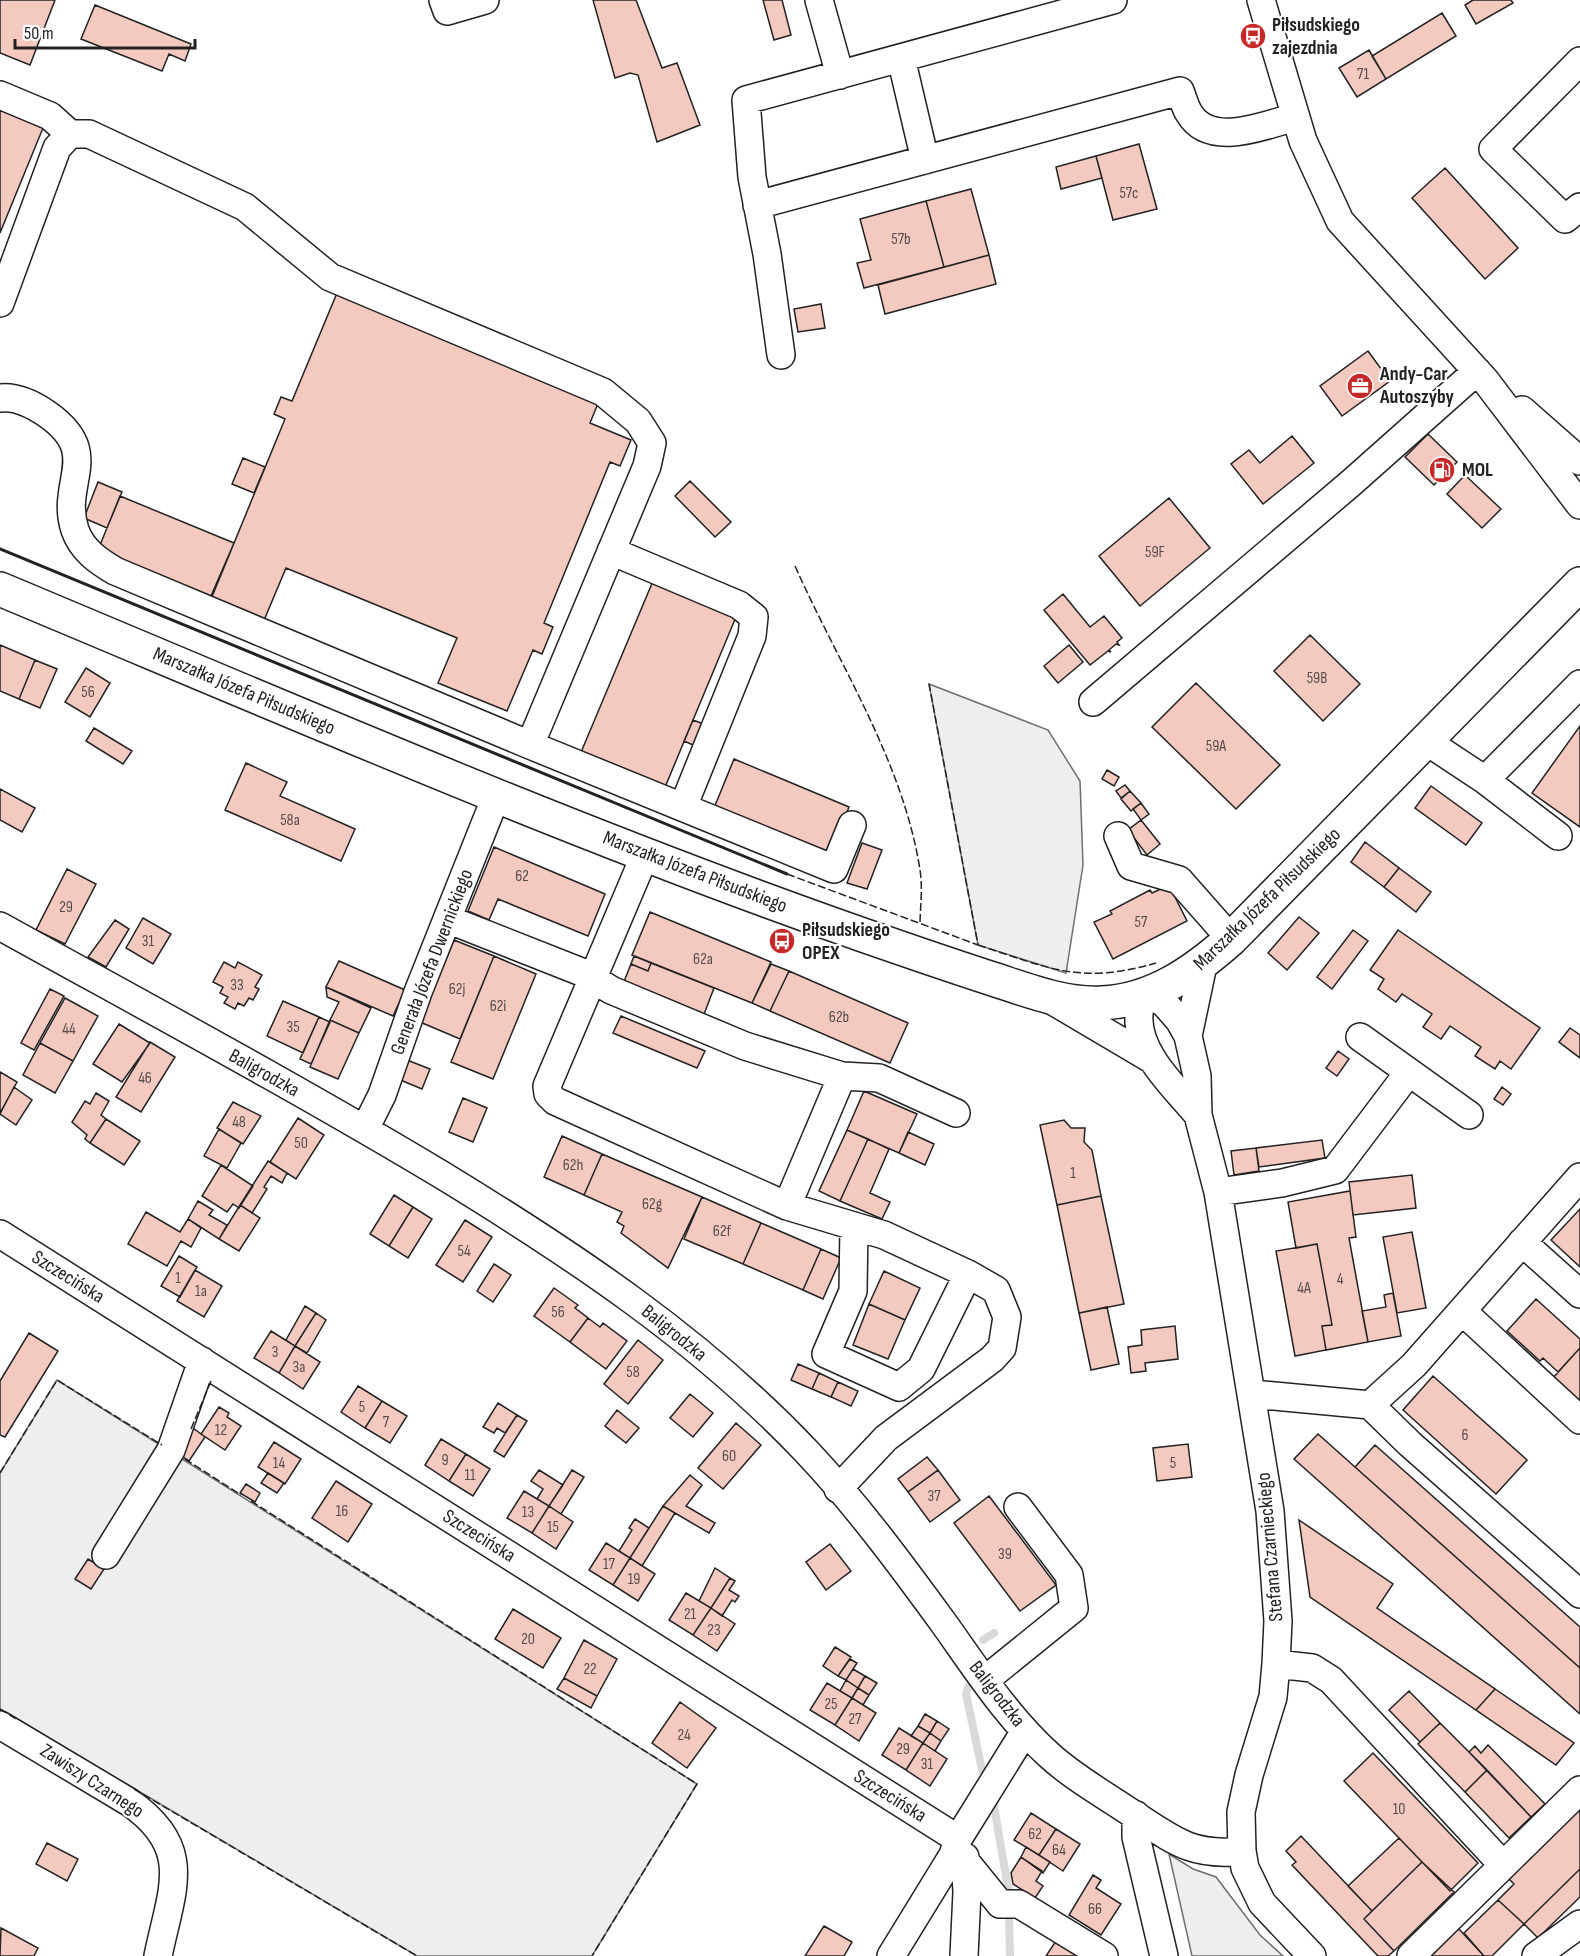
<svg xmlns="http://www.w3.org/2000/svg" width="1580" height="1956" font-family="'Sofia Sans Condensed',sans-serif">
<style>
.green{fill:#eee;stroke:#6f6f6f;stroke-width:1.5}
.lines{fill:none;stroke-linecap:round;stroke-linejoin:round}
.stream{stroke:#d9d9d9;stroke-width:8}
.building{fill:#f3c9c0;stroke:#222;stroke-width:1.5}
.minor-casing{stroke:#222;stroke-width:30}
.major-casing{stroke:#222;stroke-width:36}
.minor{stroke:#fff;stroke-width:27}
.major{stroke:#fff;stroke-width:33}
.fence{stroke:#222;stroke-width:1.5;stroke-dasharray:8 3;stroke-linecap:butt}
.wall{stroke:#222;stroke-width:3}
.labels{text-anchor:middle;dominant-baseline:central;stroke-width:4.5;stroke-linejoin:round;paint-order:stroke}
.number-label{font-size:16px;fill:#564c4a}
.poi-label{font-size:20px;font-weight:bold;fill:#222;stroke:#fff;text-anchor:start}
.street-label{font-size:20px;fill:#222;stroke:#fff}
</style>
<rect width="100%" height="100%" fill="#fff"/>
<!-- green -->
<path class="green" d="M929 684 1048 730 1080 781 1083 865 1066 973 978 945Z
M57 1380 697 1784 592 1956H417L0 1709V1473Z
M1169 1854 1193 1869 1216 1877 1260 1935 1283 1956H1192Z"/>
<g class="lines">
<!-- stream -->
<path class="stream" d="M983 1640 994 1633
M968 1687 966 1694 982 1770
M994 1806 1009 1894
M1009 1914 1010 1956"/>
</g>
<!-- building -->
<path class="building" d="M0 0H55L30 65 0 53Z
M593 0H636L662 68 677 63 700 125 657 142 638 75 630 73 615 78Z
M763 0H782L791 35 774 40Z
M1473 0H1511L1513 3 1476 24 1465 5Z
M95 5 191 44 185 61 169 54 162 71 81 39Z
M1442 13 1456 36 1386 79 1372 56Z
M1369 50 1386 79 1357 97 1339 68Z
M0 110 43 128 0 233Z
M1139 144 1157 209 1113 220 1096 156Z
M1096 156 1102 178 1061 189 1056 167Z
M1445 168 1518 248 1485 279 1412 198Z
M971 189 989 255 944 267 926 201Z
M926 201 944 267 864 288 857 263 871 260 860 219Z
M989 255 996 284 885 314 878 285Z
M337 293 599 401 590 423 631 440 620 466 610 462 544 623 553 627 542 654 533 650 507 711 438 683 457 638 286 568 262 625 209 604 285 419 274 414 281 397 292 401Z
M821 304 825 328 798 332 794 309Z
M1368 351 1390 381 1342 416 1320 386Z
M1428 434 1457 462 1434 485 1405 457Z
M1292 436 1314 463 1263 504 1231 464 1249 450 1260 463Z
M243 458 265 467 254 493 232 484Z
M1465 475 1501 509 1482 528 1447 494Z
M690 481 731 522 715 537 675 496Z
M98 482 122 492 107 528 84 518Z
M120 496 234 543 211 596 98 550Z
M1169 498 1210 548 1140 606 1099 556Z
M653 581 736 617 663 792 579 757Z
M1063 594 1090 627 1104 616 1122 638 1117 642 1119 645 1116 644 1109 650 1111 652 1108 651 1090 665 1044 610Z
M1310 635 1360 684 1323 721 1274 671Z
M0 645 35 660 19 699 0 691Z
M1069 645 1083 662 1058 683 1044 666Z
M35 660 57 669 40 708 19 699Z
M86 668 110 683 90 717 65 702Z
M1196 683 1280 765 1236 809 1152 727Z
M693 720 709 726 700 748 684 741Z
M1580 726V827L1532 793Z
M94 728 132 751 123 764 86 741Z
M734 759 849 807 828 859 712 813Z
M246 763 287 782 280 796 355 829 341 861 225 810Z
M1107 770 1119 777 1114 786 1102 779Z
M1125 785 1130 791 1121 798 1116 791Z
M1431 786 1482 823 1466 845 1415 808Z
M0 789 35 808 22 832 0 820Z
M1130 791 1141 803 1131 811 1121 799Z
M1141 803 1149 814 1141 820 1133 809Z
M1141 820 1160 844 1147 855 1128 830Z
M1365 842 1399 868 1384 887 1351 862Z
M862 843 882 850 867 889 847 883Z
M494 847 605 894 588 936 498 899 489 920 468 911Z
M1399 868 1431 892 1416 912 1384 887Z
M67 869 96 884 65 944 36 930Z
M1169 885 1187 921 1113 959 1094 922 1112 914 1110 911 1150 890 1152 893Z
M650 912 771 962 752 1003 632 955Z
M1299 917 1319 933 1287 970 1268 953Z
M143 918 171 934 153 964 126 948Z
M115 920 129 929 106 967 88 957Z
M1353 930 1368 941 1332 989 1317 977Z
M1398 930 1540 1028 1511 1069 1500 1061 1495 1069 1475 1056 1481 1047 1450 1026 1441 1039 1423 1027 1432 1014 1402 994 1396 1002 1378 989 1384 979 1370 970Z
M454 940 494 956 460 1039 420 1022Z
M494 956 536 974 493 1079 451 1062Z
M634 956 651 963 648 971 631 964Z
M339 961 405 990 393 1016 326 987Z
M224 962 235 968 238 962 262 975 255 987 259 989 253 1000 249 998 244 1006 238 1003 235 1009 224 1003 228 997 220 993 223 987 213 982Z
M651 963 714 988 703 1017 623 984 631 964 648 971Z
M771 964 789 971 770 1011 752 1003Z
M789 971 908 1023 890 1063 770 1011Z
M326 987 371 1008 359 1033 330 1020 339 1002 327 997Z
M50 989 64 996 34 1050 21 1043Z
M65 998 98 1016 73 1061 40 1043Z
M283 1001 319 1017 303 1053 267 1036Z
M621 1016 705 1051 697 1068 613 1033Z
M319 1017 330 1022 311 1064 300 1059Z
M330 1020 359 1033 338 1079 310 1067Z
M119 1024 150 1043 122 1082 93 1064Z
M1570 1028 1580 1035V1058L1559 1042Z
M150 1042 175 1057 141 1112 116 1097Z
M40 1043 73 1061 55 1093 23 1075Z
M1338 1051 1349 1059 1337 1076 1326 1068Z
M407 1060 430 1069 422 1089 398 1079Z
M0 1072 17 1082 0 1113Z
M14 1087 32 1100 16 1125 0 1114Z
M1502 1087 1511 1094 1503 1105 1494 1099Z
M864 1091 917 1114 899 1153 847 1130Z
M96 1093 109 1101 101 1115 106 1119 90 1143 85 1139 87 1135 72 1122 85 1101 90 1104Z
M463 1098 487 1108 473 1142 449 1132Z
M233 1102 261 1116 243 1144 217 1128Z
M298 1118 324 1135 296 1179 270 1162Z
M106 1119 140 1141 124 1165 90 1143Z
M1064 1120 1071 1128H1085L1084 1142 1092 1150 1101 1196 1057 1205 1040 1125Z
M219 1129 241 1143 227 1168 204 1156Z
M847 1130 868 1139 840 1201 819 1191Z
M908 1132 934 1144 925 1165 899 1153Z
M562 1136 602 1154 584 1195 544 1177Z
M868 1139 889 1149 870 1193 890 1202 882 1219 840 1201Z
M1322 1140 1325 1158 1259 1167 1256 1148Z
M1256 1148 1259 1171 1234 1175 1231 1151Z
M602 1154 702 1197 668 1268 621 1233 624 1226 617 1222 622 1212 584 1195Z
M268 1161 287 1173 282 1183 271 1176 264 1187 267 1189 252 1213 240 1205Z
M221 1165 253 1186 239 1208 233 1204 227 1212 202 1196Z
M1412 1175 1416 1208 1353 1215 1349 1182Z
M1350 1191 1356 1237 1349 1238 1368 1342 1326 1350 1322 1326 1332 1325 1317 1244 1296 1248 1288 1202Z
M394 1195 413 1207 389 1246 370 1234Z
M1101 1196 1124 1304 1079 1313 1057 1205Z
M702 1197 761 1223 743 1264 684 1239Z
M198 1201 213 1210 209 1215 227 1225 219 1239 188 1219Z
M240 1205 260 1218 239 1251 219 1239Z
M413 1207 432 1219 408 1258 389 1246Z
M1580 1209V1267L1551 1240Z
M146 1212 180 1232 188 1219 201 1228 191 1247 181 1241 167 1266 128 1244Z
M465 1220 492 1237 463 1282 436 1265Z
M761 1223 821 1249 803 1290 743 1264Z
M1412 1232 1426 1308 1397 1313 1383 1237Z
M1317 1244 1332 1325 1322 1326 1326 1350 1295 1356 1276 1251Z
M821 1249 841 1258 823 1299 803 1290Z
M179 1256 197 1267 180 1297 161 1286Z
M494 1264 511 1275 493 1302 477 1291Z
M195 1270 222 1286 204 1317 177 1301Z
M884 1271 920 1288 905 1320 869 1304Z
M554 1288 578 1305 575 1308 588 1318 570 1342 534 1316Z
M1393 1293 1401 1336 1368 1342 1362 1311 1386 1307 1384 1295Z
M1536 1299 1580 1339V1348L1558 1372 1543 1358 1540 1361 1507 1331Z
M869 1304 905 1320 888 1359 853 1345Z
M305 1306 316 1313 295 1346 286 1340Z
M1107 1307 1119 1364 1091 1370 1079 1313Z
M316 1313 326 1320 307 1353 295 1346Z
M588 1318 600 1327 603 1323 627 1341 606 1369 570 1342Z
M1175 1326 1178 1359 1145 1363 1146 1371 1131 1373 1128 1347 1142 1345 1141 1330Z
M271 1331 295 1346 279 1373 254 1358Z
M29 1333 58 1351 5 1437 0 1435V1381Z
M638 1340 663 1360 628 1404 604 1384Z
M295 1346 320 1362 303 1389 279 1373Z
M1580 1348V1404L1552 1379Z
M798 1364 819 1373 812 1389 791 1380Z
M819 1373 838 1382 831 1397 812 1389Z
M1433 1376 1527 1460 1496 1494 1403 1410Z
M838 1382 858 1391 851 1406 831 1397Z
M358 1386 382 1401 365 1428 341 1412Z
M690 1394 713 1413 693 1437 670 1418Z
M382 1401 407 1416 390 1443 365 1428Z
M498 1403 517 1415 505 1433 497 1428 494 1433 483 1427Z
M219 1407 229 1413 227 1417 241 1426 225 1450 201 1434Z
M617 1410 639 1428 626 1443 605 1426Z
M517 1415 527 1421 504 1457 494 1451Z
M736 1423 761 1445 723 1489 698 1468Z
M193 1428 205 1437 189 1461 181 1456Z
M1318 1434 1580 1668V1714L1294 1459Z
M441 1439 466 1454 449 1481 425 1465Z
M274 1442 301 1459 285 1484 258 1467Z
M1188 1444 1192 1477 1157 1481 1153 1448Z
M1375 1445 1580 1627V1668L1355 1467Z
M466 1454 490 1469 473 1496 449 1481Z
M927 1457 938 1470 908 1492 898 1479Z
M539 1470 563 1485 549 1506 537 1499 543 1489 531 1481Z
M572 1470 584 1477 561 1514 549 1506Z
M938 1470 960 1500 930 1522 908 1492Z
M268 1473 284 1483 277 1493 261 1483Z
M690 1475 702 1485 686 1506 715 1523 709 1533 663 1506Z
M336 1481 372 1504 348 1542 312 1518Z
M246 1484 260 1493 255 1502 240 1493Z
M524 1491 549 1506 532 1533 507 1518Z
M989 1496 1056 1585 1020 1611 954 1523Z
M549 1506 573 1522 556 1549 532 1533Z
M663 1506 675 1513 642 1566 630 1558Z
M635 1519 649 1528 630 1558 619 1551 632 1530 629 1528Z
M1299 1520 1393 1584 1377 1608 1495 1689 1476 1710 1310 1597Z
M606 1543 630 1558 613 1585 589 1570Z
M830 1544 851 1571 826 1590 806 1562Z
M630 1558 655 1574 638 1601 613 1585Z
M88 1559 104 1569 91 1589 75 1579Z
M715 1568 730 1578 711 1608 699 1601Z
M730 1578 735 1581 729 1590 739 1596 735 1602 732 1600 722 1616 711 1608Z
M686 1593 711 1608 693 1635 669 1620Z
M711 1608 735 1624 717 1651 693 1635Z
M513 1609 561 1638 543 1668 495 1639Z
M584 1640 617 1659 597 1696 564 1678Z
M835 1647 851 1657 838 1676 823 1666Z
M850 1659 857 1663 846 1680 838 1676Z
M853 1669 865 1676 858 1688 846 1680Z
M865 1676 877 1683 869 1695 858 1688Z
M564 1678 597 1696 591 1708 557 1689Z
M846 1680 858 1688 852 1698 840 1691Z
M827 1683 852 1698 835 1725 810 1710Z
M858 1688 869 1695 863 1705 852 1698Z
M1495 1689 1574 1743 1556 1765 1476 1710Z
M1409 1691 1440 1723 1420 1742 1389 1710Z
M852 1698 876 1713 859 1741 835 1725Z
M680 1702 716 1728 687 1768 652 1743Z
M925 1714 937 1721 930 1733 918 1726Z
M937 1721 949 1729 941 1741 930 1733Z
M1440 1723 1487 1770 1465 1792 1418 1744Z
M918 1726 930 1733 923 1743 911 1736Z
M899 1728 923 1743 906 1770 882 1755Z
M930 1733 941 1741 935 1751 923 1743Z
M923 1743 947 1759 930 1786 906 1770Z
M1488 1745 1545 1804 1531 1817 1469 1752 1475 1746 1481 1753Z
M1373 1753 1478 1863 1450 1891 1344 1781Z
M1487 1770 1531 1817 1509 1838 1465 1792Z
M1580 1806V1869L1524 1924 1498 1900 1514 1884 1507 1877Z
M1031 1813 1056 1829 1039 1855 1014 1840Z
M1056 1829 1080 1844 1063 1871 1039 1855Z
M1301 1836 1372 1911 1364 1919 1394 1951 1388 1956H1378L1292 1865 1296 1862 1286 1851Z
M1399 1838 1422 1862 1372 1911 1348 1886Z
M47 1843 78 1859 67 1881 36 1864Z
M1026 1847 1050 1862 1043 1873 1021 1857Z
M1021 1857 1042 1871 1036 1881 1043 1886 1035 1898 1013 1884 1011 1873Z
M1422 1862 1454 1892 1394 1951 1364 1919Z
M1580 1869V1897L1538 1938 1524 1924Z
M1093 1875 1101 1880 1096 1888 1121 1904 1101 1935 1069 1915Z
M1498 1900 1524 1924 1492 1956H1484L1464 1933Z
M824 1926 852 1942 844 1956H805Z
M1 1928 38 1948 34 1956H0Z
M1458 1928 1484 1956H1428Z
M1056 1941 1081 1956H1046Z"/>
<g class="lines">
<defs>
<path id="minor" d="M443 0 447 11 485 0
M819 0 840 75
M1261 0 1303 141 1340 221 1485 380 1580 505
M901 58 925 160
M1580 61 1493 149 1565 219 1580 207
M0 95 50 116 70 134H89L245 207 330 277 603 392 638 421 652 443 647 466 530 745
M757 205 1180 91C1183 98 1185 107 1189 113 1210 149 1265 125 1295 117
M0 303 57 148 70 134
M781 355 767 254 752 177 746 100 1113 0
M0 398C16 396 34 405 47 414 104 454 59 482 75 530 82 550 98 561 115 571L530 745 834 869 852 825
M1522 410 1580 461
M611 551 739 605 754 617 752 636 683 807
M1093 702 1351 483 1477 371
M1426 741 1485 780 1580 684
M1485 780 1558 836
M1118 836 1131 866 1179 880 1231 939
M645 855 547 1086 548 1094 555 1101 787 1206 884 1235 968 1274 996 1290 1007 1317 1002 1348 992 1359 886 1438 838 1489
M447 919 584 973 611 990 745 1046 842 1076 787 1206
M0 926C148 1008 297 1088 442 1175 573 1255 701 1340 807 1452 857 1505 902 1566 945 1625 977 1670 1008 1718 1049 1755 1074 1778 1105 1795 1133 1814 1173 1840 1192 1857 1242 1851
M1053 1001 1153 1060
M1188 1036 1203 965
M1360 1037 1469 1115
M842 1076 879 1078 956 1113
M1198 1115C1175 1087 1136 1053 1139 1014 1139 1007 1144 999 1147 992L1165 1004 1179 1020 1188 1036 1197 1076 1198 1115 1218 1192 1270 1511 1278 1621 1276 1664 1273 1697 1249 1775 1241 1812 1242 1851 1245 1868 1262 1903 1312 1956
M365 1129 382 1095 418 992 497 794
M1218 1192 1282 1183 1335 1170 1409 1072
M854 1226 853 1291 826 1354 899 1387 921 1369 968 1274
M0 1234 958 1839 1025 1731
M1522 1242 1580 1294
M1462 1311 1580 1420
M1252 1394 1370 1405 1414 1365 1580 1177
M1370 1405 1410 1444 1580 1594
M106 1555 171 1450 202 1361
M1276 1664 1312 1668 1331 1680 1503 1865
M985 1680 1074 1608 1069 1575 1018 1507
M0 1725 129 1802C195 1848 172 1888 158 1956
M1136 1815V1837L1164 1956
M966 1862 1000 1904H1019L1104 1956
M891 1956 953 1855 958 1839
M964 1956 967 1892 965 1857
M1411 1956 1580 1790
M1536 1956 1580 1924"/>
<path id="major" d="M0 589C285 708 569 832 860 934 906 950 952 966 999 981 1032 992 1067 1005 1102 1003 1153 1001 1195 971 1231 939L1580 584"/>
</defs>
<!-- minor casing -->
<use href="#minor" class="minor-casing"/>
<!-- major casing -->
<use href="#major" class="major-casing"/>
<!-- minor -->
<use href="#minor" class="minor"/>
<!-- major -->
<use href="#major" class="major"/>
<!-- fence -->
<path class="fence" d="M795 566C839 665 903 761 920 870 923 888 920 908 920 925
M787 874 978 945 929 684
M978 945C1049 968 1080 985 1156 963
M191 1429 211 1381
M185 1459 241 1495
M0 1473 57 1380 162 1445
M251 1501 697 1784 592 1956
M0 1709 18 1720
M134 1789 417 1956"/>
<!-- wall -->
<path class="wall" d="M0 549 787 874"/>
</g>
<!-- icons -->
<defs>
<symbol id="bus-disc" viewBox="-11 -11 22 22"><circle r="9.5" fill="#c62828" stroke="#fff"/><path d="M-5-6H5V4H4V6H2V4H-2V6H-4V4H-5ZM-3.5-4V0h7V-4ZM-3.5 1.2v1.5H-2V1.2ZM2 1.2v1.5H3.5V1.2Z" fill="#fff"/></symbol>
<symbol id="office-disc" viewBox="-11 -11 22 22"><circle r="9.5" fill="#c62828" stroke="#fff"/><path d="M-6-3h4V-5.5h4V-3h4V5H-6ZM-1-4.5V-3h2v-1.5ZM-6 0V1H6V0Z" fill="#fff"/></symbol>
<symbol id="fuel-disc" viewBox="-11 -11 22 22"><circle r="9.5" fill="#c62828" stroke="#fff"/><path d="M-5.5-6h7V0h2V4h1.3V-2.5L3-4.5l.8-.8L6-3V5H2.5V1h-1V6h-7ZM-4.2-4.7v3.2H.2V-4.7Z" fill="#fff"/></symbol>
</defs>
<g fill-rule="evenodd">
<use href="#bus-disc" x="1238" y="21" width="30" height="30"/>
<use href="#office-disc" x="1345" y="371" width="30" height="30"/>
<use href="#fuel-disc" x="1427" y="455" width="30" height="30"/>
<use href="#bus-disc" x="767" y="926" width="30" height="30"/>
</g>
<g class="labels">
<!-- number labels -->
<g class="number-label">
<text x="1363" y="74">71</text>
<text x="1129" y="193">57c</text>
<text x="901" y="239">57b</text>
<text x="1155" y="552">59F</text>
<text x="1317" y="678">59B</text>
<text x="88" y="692">56</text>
<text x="1216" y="746">59A</text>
<text x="290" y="820">58a</text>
<text x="522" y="876">62</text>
<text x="66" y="907">29</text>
<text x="1141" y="922">57</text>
<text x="148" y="941">31</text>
<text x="703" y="959">62a</text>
<text x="237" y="985">33</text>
<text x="457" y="989">62j</text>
<text x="498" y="1006">62i</text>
<text x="839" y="1017">62b</text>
<text x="293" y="1027">35</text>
<text x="69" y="1029">44</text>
<text x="145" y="1078">46</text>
<text x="239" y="1122">48</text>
<text x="301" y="1143">50</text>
<text x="573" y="1165">62h</text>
<text x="1073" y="1173">1</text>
<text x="652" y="1204">62g</text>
<text x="722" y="1231">62f</text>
<text x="464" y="1251">54</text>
<text x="178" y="1278">1</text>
<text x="1340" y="1279">4</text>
<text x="1304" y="1288">4A</text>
<text x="201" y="1291">1a</text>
<text x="558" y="1312">56</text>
<text x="275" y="1352">3</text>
<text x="299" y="1367">3a</text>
<text x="633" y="1372">58</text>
<text x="362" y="1407">5</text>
<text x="386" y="1422">7</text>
<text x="221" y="1430">12</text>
<text x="1465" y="1435">6</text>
<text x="729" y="1456">60</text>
<text x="445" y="1460">9</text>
<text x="279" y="1463">14</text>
<text x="1173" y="1463">5</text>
<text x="470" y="1475">11</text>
<text x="934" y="1496">37</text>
<text x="342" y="1511">16</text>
<text x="528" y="1512">13</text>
<text x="553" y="1527">15</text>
<text x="1005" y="1554">39</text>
<text x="609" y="1564">17</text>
<text x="634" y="1579">19</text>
<text x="690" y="1614">21</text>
<text x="714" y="1630">23</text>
<text x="528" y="1639">20</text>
<text x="590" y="1669">22</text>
<text x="831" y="1704">25</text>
<text x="855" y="1719">27</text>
<text x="684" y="1735">24</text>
<text x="903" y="1749">29</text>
<text x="927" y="1764">31</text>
<text x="1399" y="1809">10</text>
<text x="1035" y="1834">62</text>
<text x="1059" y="1850">64</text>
<text x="1095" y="1909">66</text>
</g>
<!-- poi labels -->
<g class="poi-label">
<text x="1272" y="25">Piłsudskiego<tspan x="1272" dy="23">zajezdnia</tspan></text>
<text x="1380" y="374">Andy-Car<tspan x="1380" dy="23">Autoszyby</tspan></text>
<text x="1462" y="470">MOL</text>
<text x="802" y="930">Piłsudskiego<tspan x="802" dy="23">OPEX</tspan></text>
</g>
<!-- street labels -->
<g class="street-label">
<text transform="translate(244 691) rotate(23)">Marszałka Józefa Piłsudskiego</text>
<text transform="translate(695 872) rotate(21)">Marszałka Józefa Piłsudskiego</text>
<text transform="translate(1267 899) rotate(-44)">Marszałka Józefa Piłsudskiego</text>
<text transform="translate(432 962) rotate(-69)">Generała Józefa Dwernickiego</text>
<text transform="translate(264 1073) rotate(29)">Baligrodzka</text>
<text transform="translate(68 1277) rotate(32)">Szczecińska</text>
<text transform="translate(674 1333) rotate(39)">Baligrodzka</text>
<text transform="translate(479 1536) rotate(32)">Szczecińska</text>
<text transform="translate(1270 1547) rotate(-95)">Stefana Czarnieckiego</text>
<text transform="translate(997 1694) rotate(52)">Baligrodzka</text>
<text transform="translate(92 1781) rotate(33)">Zawiszy Czarnego</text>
<text transform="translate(890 1796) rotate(32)">Szczecińska</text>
</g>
</g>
<!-- scale -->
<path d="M15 39v9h180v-9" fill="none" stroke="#222222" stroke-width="3"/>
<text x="24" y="39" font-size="18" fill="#222222" stroke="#ffffff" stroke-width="4.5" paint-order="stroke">50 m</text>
</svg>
